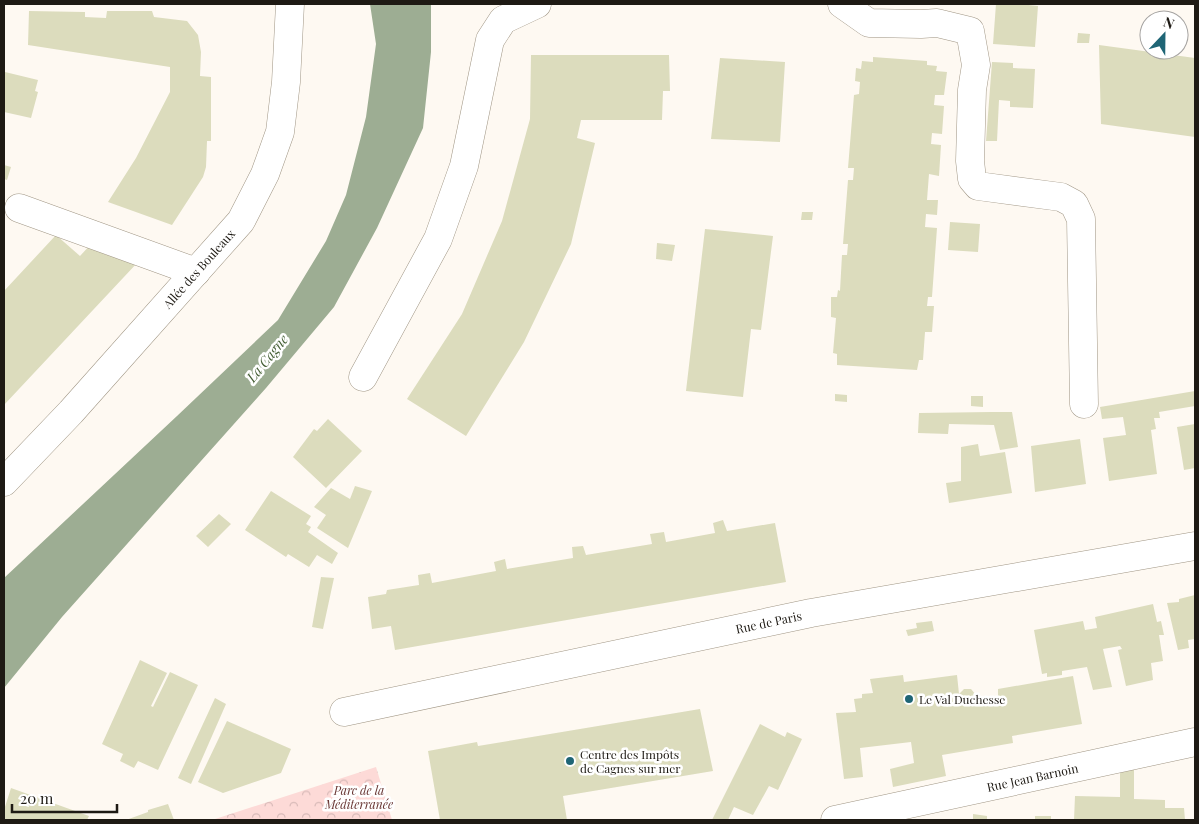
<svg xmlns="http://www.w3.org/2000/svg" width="1199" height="824" font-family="'Playfair Display',serif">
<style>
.forest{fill:url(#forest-crowns)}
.water{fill:#9dad93}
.building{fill:#dcdcbd}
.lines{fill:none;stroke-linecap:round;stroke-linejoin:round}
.minor-casing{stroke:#a09685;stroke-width:29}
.minor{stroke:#fff;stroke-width:28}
.poi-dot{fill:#1f6575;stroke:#fff;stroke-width:2}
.labels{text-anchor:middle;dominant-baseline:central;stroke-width:5;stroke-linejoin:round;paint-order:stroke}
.street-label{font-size:12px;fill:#1e1a14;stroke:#fff}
.poi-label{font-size:12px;fill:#1e1a14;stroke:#fff;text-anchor:start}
.park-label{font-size:12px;font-style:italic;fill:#683633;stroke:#fff}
.water-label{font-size:14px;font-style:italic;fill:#445e34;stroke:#fff}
</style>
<defs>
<pattern id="forest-crowns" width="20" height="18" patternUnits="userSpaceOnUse" patternTransform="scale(1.25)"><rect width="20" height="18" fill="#fddad7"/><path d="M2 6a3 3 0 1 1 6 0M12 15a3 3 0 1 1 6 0" fill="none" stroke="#d8bab8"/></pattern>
</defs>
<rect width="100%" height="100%" fill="#fef9f2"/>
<!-- forest -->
<path class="forest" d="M376 767 392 820H212Z"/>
<!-- water -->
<path class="water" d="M370 4H431V52L423 128 377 228 334 307 266 388 62 617 4 688V578L177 416 278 320 326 241 346 195 366 117 376 44Z"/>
<!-- building -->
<path class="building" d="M996 4H1019L1038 6 1035 47 993 44Z
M29 11 85 12V17L106 18 107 11H152L154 17 187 21 198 35 201 52 200 76 211 77V141H207L206 167 203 177 172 225 108 202 136 158 170 92V67L28 45Z
M1078 33 1090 34 1089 43H1077Z
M1099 45 1195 58V137L1101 124Z
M531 55H669L670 91H663L662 120H581L577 138 595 143 571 244 524 342 466 436 407 399 462 314 502 221 530 119Z
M873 57 927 61V65L937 66 936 71 947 72 944 95H935L934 105 944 106 942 134 932 133 931 144 941 145 939 176 929 174 927 200H938L937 215 926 214 925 227 937 228 932 297H928L927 306H934L932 332H925L923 360H919L917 370 837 365V354L833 353 836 318 831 317V297H837L838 290 840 291 842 255H847L848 244H843L848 180H853L854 168H848L854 95 859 94 860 82 855 81 856 68 861 69 862 61 873 62Z
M720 58 785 62 780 142 711 139Z
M992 62 1013 63V68L1035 69 1033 108 1010 107V101L999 100 997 141H986Z
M5 72 38 80 35 91 38 92 31 118 4 112V79Z
M4 165 11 167 7 180 4 179Z
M802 212H813L812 220H801Z
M950 222 980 224 978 252 948 250Z
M705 229 773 236 761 330 751 329 743 397 686 391Z
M56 235 80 256 92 243 106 255 111 249 138 262 4 405V291Z
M657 243 675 245 672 261 656 259Z
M1195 391V406L1159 412 1160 418H1154L1156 429 1151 430 1157 474 1109 481 1103 438 1126 435 1123 417 1102 419 1100 407Z
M835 394 847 395V402L835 401Z
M971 396H983V407L971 406Z
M991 412H1012L1018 447 1000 450 994 425 949 424 948 434 918 433 919 413Z
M328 419 362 451 326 488 293 457 314 429 317 431Z
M1195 424V468L1184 470 1177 427Z
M1080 439 1086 484 1035 492 1031 446Z
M978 444 980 456 1005 452 1012 493 949 503 946 483 961 481V447Z
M355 486 372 491 348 548 317 528 326 515 314 507 331 488 350 499Z
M271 491 311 516 306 524 311 527 308 532 338 553 332 564 317 555 309 567 288 554 286 557 245 530Z
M219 514 231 524 208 547 196 536Z
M723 520 727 531 775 523 786 582 395 650 391 626 372 629 368 597 386 594 387 590 419 585 418 575 430 573 432 583 496 571 494 562 505 559 507 569 573 558 572 547 583 546 586 555 652 544 650 534 664 532 666 542 715 533 713 523Z
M321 577 334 578 323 629 312 627Z
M1195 595V639L1188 640 1189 648 1178 650 1167 603 1179 602V599Z
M1153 604 1157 622 1161 621 1164 635H1159L1163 661 1151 663 1153 680 1126 686 1118 650 1122 649 1120 646 1103 649 1112 687 1093 690 1087 667 1062 671V675L1047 677V673L1042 674 1034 630 1083 621 1085 630 1097 628 1095 617Z
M932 621 934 631 908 636 906 630 917 628 916 623Z
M140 660 167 673 151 706 153 707 170 672 198 685 158 770 138 761 134 768 120 761 123 754 102 744Z
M903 675 904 682 957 675 959 694 964 689H971L976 695V700L998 697V689L1073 676 1082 724 1012 736 1013 743 942 755 946 776 893 787 890 769 914 763 911 742 860 748 863 777 844 779 836 713 856 712 854 699 862 698V694L873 693 870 679Z
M215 698 226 704 191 784 178 778Z
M700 709 713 771 563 796 567 820H440L428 751 477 742 478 746Z
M227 721 291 749 281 773 223 793 198 782Z
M760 724 785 737 787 732 802 739 778 790 769 786 753 815 734 807 728 820H712Z
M1134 766V799L1165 800V808H1184L1185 820H1074L1075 796 1120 797V769Z
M11 788 89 816 87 820H4V810Z
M168 804 174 820H126L148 812V810Z
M973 814 987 816V820H973Z
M1035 816H1051V820H1035Z"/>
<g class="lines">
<defs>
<g id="minor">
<path d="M842 4 869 23 921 24 937 23 970 31 976 65 972 90 970 161 972 179 978 186 1061 197 1074 204 1081 219 1084 404"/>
<path d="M19 208 196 272"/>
<path d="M363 377 438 239 464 166 490 40 503 20 537 4"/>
<path id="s1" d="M4 482 71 412 241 221 265 174 280 132 286 82 290 4"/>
<path id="s2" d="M344 712 811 613 1195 546"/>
<path id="s3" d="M835 820 1195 742"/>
</g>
</defs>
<!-- minor casing -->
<use href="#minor" class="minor-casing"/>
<!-- minor -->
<use href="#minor" class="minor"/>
</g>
<!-- markers -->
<g class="poi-dot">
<circle cx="909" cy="699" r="5"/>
<circle cx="570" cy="761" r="5"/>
</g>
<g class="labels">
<!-- street labels -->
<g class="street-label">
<text stroke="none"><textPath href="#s1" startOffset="289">Allée des Bouleaux</textPath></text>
<text stroke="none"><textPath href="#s2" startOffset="434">Rue de Paris</textPath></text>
<text stroke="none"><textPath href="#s3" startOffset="202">Rue Jean Barnoin</textPath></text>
</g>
<!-- poi labels -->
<g class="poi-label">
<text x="919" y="699">Le Val Duchesse</text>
<text x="580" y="754">Centre des Impôts<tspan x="580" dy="14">de Cagnes sur mer</tspan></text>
</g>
<!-- park labels -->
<g class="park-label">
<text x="359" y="790">Parc de la<tspan x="359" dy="14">Méditerranée</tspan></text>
</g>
<!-- water labels -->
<g class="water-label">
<text transform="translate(267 358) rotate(-51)">La Cagne</text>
</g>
</g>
<!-- border -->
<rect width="1199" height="824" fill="none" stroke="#1e1a14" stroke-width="10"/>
<!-- north arrow -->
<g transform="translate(1164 35) rotate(22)"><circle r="24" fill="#ffffff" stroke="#a5a3a1"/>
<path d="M0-4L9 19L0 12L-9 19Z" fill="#1f6575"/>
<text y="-8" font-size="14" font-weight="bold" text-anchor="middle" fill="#1e1a14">N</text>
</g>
<!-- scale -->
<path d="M12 804v8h105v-8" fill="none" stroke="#1e1a14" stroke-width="2.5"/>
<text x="20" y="804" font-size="15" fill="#1e1a14" stroke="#ffffff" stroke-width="4" paint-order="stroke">20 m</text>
</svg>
